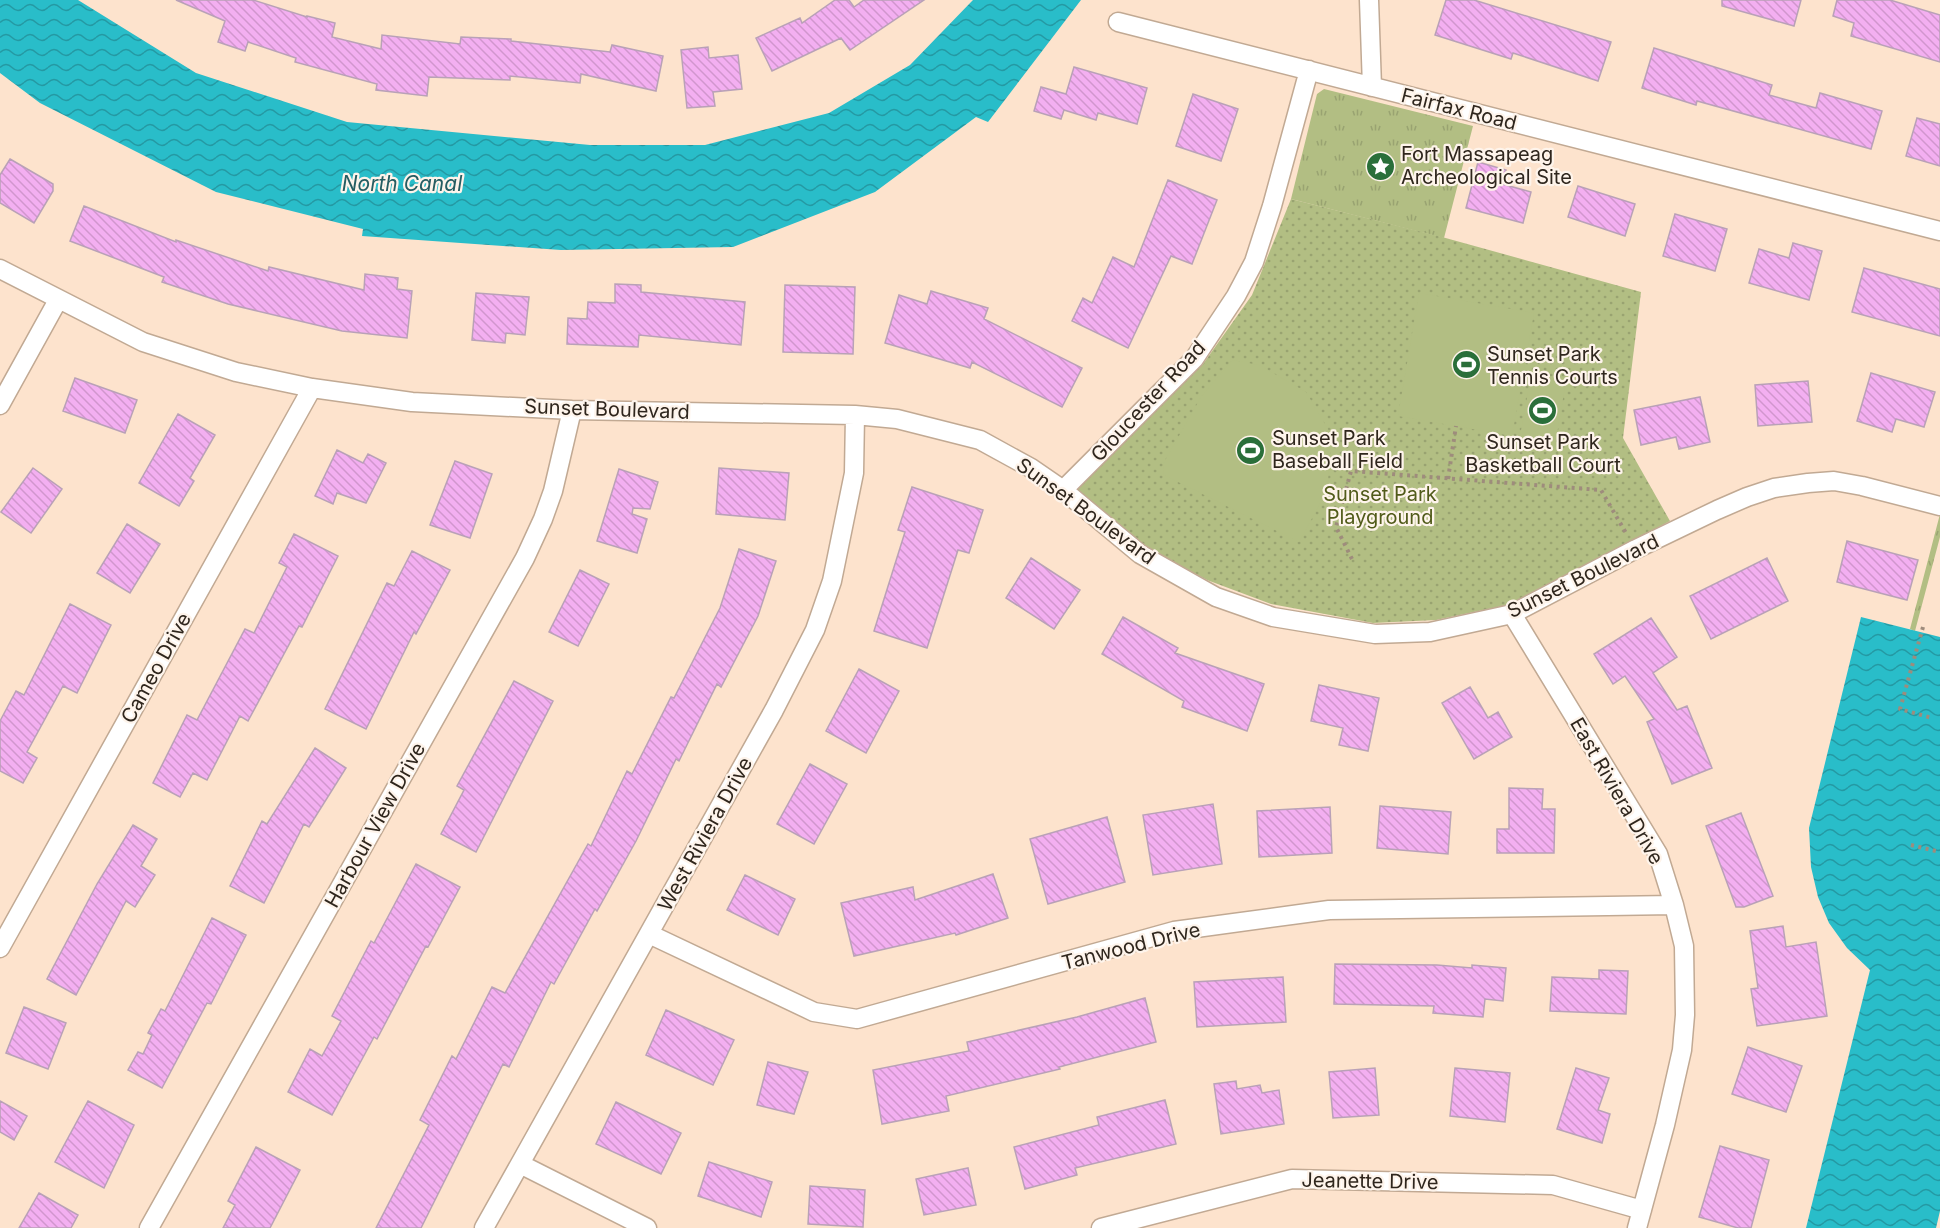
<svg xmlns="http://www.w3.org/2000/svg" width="1940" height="1228" font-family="Inter,sans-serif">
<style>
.grass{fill:url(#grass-tufts)}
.park{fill:url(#park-dots)}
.pitch{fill:#b2be83}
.water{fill:url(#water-waves)}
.building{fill:url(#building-back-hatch);stroke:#b9a1b7;stroke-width:1.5}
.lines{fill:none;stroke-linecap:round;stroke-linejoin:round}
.minor-casing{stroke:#c1a993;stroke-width:21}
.path{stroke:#9e8c7c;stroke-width:4;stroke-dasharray:3 4.5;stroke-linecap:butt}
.minor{stroke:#fff;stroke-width:18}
.labels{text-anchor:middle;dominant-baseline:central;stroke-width:4.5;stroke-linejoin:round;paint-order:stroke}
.street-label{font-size:20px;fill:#2f261d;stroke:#fef4eb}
.poi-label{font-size:20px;fill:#2f261d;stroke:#fef4eb;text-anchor:start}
.park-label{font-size:20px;fill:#515b1a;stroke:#fef4eb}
.water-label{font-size:21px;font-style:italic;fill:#255d62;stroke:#fef4eb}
</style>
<defs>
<pattern id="grass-tufts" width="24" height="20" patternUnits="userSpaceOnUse" patternTransform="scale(1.5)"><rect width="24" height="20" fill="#b2be83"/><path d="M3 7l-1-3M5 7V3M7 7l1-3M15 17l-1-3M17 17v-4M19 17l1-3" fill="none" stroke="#99a371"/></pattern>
<pattern id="park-dots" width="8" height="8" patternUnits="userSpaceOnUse" patternTransform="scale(1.5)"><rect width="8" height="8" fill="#b2be83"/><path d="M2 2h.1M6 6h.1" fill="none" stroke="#99a371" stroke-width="1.8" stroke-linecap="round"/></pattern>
<pattern id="water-waves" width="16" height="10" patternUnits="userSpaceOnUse" patternTransform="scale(1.5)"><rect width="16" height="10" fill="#29bdc9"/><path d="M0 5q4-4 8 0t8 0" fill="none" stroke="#2499a3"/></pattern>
<pattern id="building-back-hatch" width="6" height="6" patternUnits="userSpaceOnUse" patternTransform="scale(1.5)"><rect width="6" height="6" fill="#f3aff1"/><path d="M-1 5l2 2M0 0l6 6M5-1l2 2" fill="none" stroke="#d196ce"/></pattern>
</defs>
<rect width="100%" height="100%" fill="#fde3cd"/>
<!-- grass -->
<path class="grass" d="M1324 89 1473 126 1444 238 1291 199 1317 94Z
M1940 514V537L1915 631 1910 629Z"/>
<!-- park -->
<path class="park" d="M1291 199 1442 237 1641 292 1623 438 1670 521 1512 604 1436 620 1373 623 1271 604 1207 580 1140 544 1077 490 1203 364 1252 295Z"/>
<!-- pitch -->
<path class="pitch" d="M1419 293 1534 313 1512 436 1398 416Z
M1232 360 1259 365 1306 392 1332 436 1327 491 1299 542 1164 475 1163 464 1201 397Z
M1531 376 1566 381 1555 446 1519 441Z"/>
<!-- water -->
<path class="water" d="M0 0H78L196 73 347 122 590 145H705L829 113 910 65 973 0H1081L988 122 976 117 875 192 733 247 561 250 362 236 363 229 216 192 40 103 0 73Z
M1861 617 1940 637V1211L1936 1228H1806L1870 970 1847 948 1829 923 1818 897 1811 867 1809 828Z"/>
<!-- building -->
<path class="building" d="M176 0H253L307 17V16L335 23 332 37 381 49 382 35 460 44 461 37 511 39V41L610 52 612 45 663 56 656 91 581 74 580 83 510 76V80L429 77 427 96 376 90 377 84 295 62 296 58 248 42 245 51 218 42 225 21Z
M835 0H849L854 7 864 0H924L850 50 841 38 772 71 756 38 800 18 802 23Z
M1446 0H1474L1611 42 1598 81 1513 53 1511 59 1435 35Z
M1722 0H1801L1794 26 1722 6Z
M1837 0H1890L1940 15V62L1851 36 1854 23 1833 16Z
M708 47 709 58 738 55 742 89 713 92 715 106 687 108 681 50Z
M1654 48 1772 85 1769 95 1816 108 1820 93 1882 111 1871 149 1697 101 1696 105 1642 88Z
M1074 67 1147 88 1137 124 1098 113 1096 120 1064 110 1061 119 1034 111 1041 87 1066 94Z
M1193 94 1238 109 1221 161 1176 146Z
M1917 118 1940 124V166L1906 156Z
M10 159 53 184V191L34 223 0 203V175Z
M1478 162 1506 170 1502 184 1531 192 1523 223 1466 208Z
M1168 180 1217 200 1192 264 1171 256 1128 348 1072 321 1083 298 1092 303 1113 257 1134 267Z
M1578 186 1635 204 1625 236 1568 217Z
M84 206 176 242V240L268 271 269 267 364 290 365 274 398 278 397 289 412 291 407 338 342 331 228 304 162 282 164 277 70 241Z
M1675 214 1727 229 1715 271 1663 256Z
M1793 243 1822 251 1809 300 1749 283 1759 249 1789 258Z
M1864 268 1940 289V336L1852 312Z
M615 284 641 285V292L745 302 741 345 639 335 638 347 567 344 568 318 587 319 588 302 615 303Z
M785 285 855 287 853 354 783 352Z
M931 291 988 308 984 319 1082 368 1062 407 972 362 970 368 885 343 899 295 927 304Z
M476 293 529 297 525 335 506 333 505 343 472 340Z
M1871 373 1935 392 1924 427 1896 419 1892 432 1857 421Z
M75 378 137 400 125 433 63 411Z
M1808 381 1812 422 1758 426 1755 385Z
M1700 397 1710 442 1679 449 1676 437 1641 445 1634 410Z
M178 414 215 435 190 478 194 481 179 506 139 483Z
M337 450 363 463 368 454 386 463 366 503 337 493 333 504 315 496Z
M455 461 492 474 470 538 430 525Z
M33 468 62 489 31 533 1 512Z
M719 468 789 473 785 520 716 514Z
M619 469 658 482 650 509 633 508 632 514 647 519 637 553 597 541Z
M912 487 983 510 969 553 958 550 927 648 874 631 905 532 898 530Z
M127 524 160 544 130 593 97 573Z
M294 534 338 556 302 627 299 626 248 721 240 716 207 780 193 773 180 797 153 783 187 715 197 720 245 629 254 633 287 567 279 563Z
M1847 541 1918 560 1907 600 1837 582Z
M739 549 776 561 758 616 721 687 717 684 679 761 676 759 636 841 597 911 595 909 554 984 551 982 509 1067 503 1064 421 1228H376L429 1125 420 1120 452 1056 456 1059 492 987 505 993 588 844 591 846 627 771 632 774 671 697 674 698 720 608Z
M412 551 450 570 416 634 414 632 366 729 325 709 387 583 394 586Z
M1031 558 1080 590 1054 629 1006 598Z
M1767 558 1788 601 1711 639 1690 596Z
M580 570 609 584 578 646 549 632Z
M70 604 111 625 77 693 63 686 27 752 37 758 23 783 0 771V721L16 691 24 695Z
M1123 617 1178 648 1175 653 1264 684 1247 731 1182 707 1184 701 1102 654Z
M1651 618 1677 657 1653 673 1677 710 1687 706 1712 768 1672 784 1647 722 1654 719 1625 676 1613 684 1594 654Z
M859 669 899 691 866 753 826 731Z
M514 681 553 701 476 852 441 834 464 790 457 786Z
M1319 685 1379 698 1368 751 1339 745 1343 728 1311 721Z
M1470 687 1488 718 1498 712 1512 737 1474 759 1442 703Z
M315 748 346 768 309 827 304 824 264 903 230 886 262 821 267 824Z
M810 764 847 784 814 844 777 824Z
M1509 788 1543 789 1542 809H1555L1554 853H1497V829H1509Z
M1213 804 1222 864 1153 875 1143 815Z
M1380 806 1451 812 1448 854 1377 848Z
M1330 807 1332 853 1259 857 1257 811Z
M1741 813 1773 896 1744 907H1736L1706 826Z
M1107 817 1125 882 1048 904 1030 839Z
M133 825 157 839 141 866 155 875 135 907 126 901 76 995 47 979 97 884Z
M416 864 460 887 428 947 426 946 377 1039 374 1037 332 1115 288 1092 310 1049 322 1056 341 1021 332 1016 371 941 374 943Z
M993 874 1008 918 956 935 955 933 854 956 841 903 913 887 915 900Z
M745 875 795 899 778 935 727 910Z
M212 918 246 935 211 1004 207 1003 162 1088 128 1070 138 1052 143 1054 152 1035 148 1033 161 1009 165 1011Z
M1783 926 1786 947 1816 942 1827 1016 1757 1026 1751 989 1758 988 1750 931Z
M1335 964 1437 965 1472 968V965L1506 968 1503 1001 1485 999 1483 1017 1433 1013 1434 1006 1334 1004Z
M1599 970 1628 971 1626 1014 1550 1011 1552 977 1599 979Z
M1283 977 1286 1022 1197 1027 1194 982Z
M1145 998 1156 1042 1059 1067 1060 1069 946 1096 949 1111 882 1124 873 1070 969 1051 967 1042 1077 1017Z
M24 1007 66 1023 48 1069 6 1053Z
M666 1010 734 1040 713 1085 646 1055Z
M1748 1047 1802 1066 1786 1112 1732 1094Z
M768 1062 808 1072 794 1114 757 1105Z
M1375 1068 1379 1115 1333 1118 1329 1072Z
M1455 1068 1510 1073 1505 1122 1450 1116Z
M1576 1068 1609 1078 1598 1110 1610 1114 1602 1143 1557 1129Z
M1236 1081 1237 1089 1260 1085 1262 1093 1279 1090 1284 1124 1221 1134 1214 1084Z
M1165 1100 1176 1144 1075 1168 1077 1175 1025 1189 1014 1147 1099 1125 1097 1117Z
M0 1101 27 1116 14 1140 0 1132Z
M88 1101 134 1125 104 1188 55 1162Z
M616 1102 681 1133 661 1174 596 1144Z
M1720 1146 1769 1160 1751 1228H1738L1699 1217Z
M256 1147 300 1170 270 1228H223L235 1205 228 1201Z
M709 1162 772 1182 761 1217 698 1196Z
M968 1168 976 1205 924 1215 916 1179Z
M810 1186 865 1190 863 1227 808 1224Z
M39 1193 78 1215 71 1228H19Z"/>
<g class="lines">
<defs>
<path id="minor" d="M1369 0 1372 87
M1118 22 1940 231
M0 269 143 342 236 372 312 388 412 402 572 410 855 415 897 419 980 440 1031 468 1063 490 1140 554 1216 597 1273 617 1375 634 1430 632 1512 614 1636 549 1717 510 1747 497 1774 488 1808 483 1834 481 1862 486 1940 506
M0 405 58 300
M1063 490 1194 359 1236 296 1254 262 1272 206 1309 70
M1512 614 1658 854 1674 905 1684 946 1685 1015 1682 1050 1665 1125 1637 1228
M649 934 814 1012 857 1019 1174 931 1329 910 1674 905
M0 948 312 388
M520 1164 647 1228
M149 1228 525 558 543 519 553 491 572 410
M484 1228 774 710 815 630 832 581 854 473 855 415
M1101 1228 1292 1179 1553 1185 1642 1210"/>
</defs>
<!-- minor casing -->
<use href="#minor" class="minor-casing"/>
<!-- path -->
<path class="path" d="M1448 479 1456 426
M1352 559 1336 527 1351 471 1601 490 1626 533
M1923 627 1900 709 1932 718
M1911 845 1940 852"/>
<!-- minor -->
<use href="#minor" class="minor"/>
</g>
<!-- icons -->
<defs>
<symbol id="sight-disc" viewBox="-11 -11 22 22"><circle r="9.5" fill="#2a6f3a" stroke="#fef4eb"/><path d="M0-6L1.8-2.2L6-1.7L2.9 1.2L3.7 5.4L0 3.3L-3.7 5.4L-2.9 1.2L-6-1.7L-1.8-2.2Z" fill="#fff"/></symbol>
<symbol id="stadium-disc" viewBox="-11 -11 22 22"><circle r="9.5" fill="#2a6f3a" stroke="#fef4eb"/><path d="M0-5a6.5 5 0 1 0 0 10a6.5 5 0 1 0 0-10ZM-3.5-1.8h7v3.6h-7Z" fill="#fff"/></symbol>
</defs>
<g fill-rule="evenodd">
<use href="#sight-disc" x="1364" y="150" width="33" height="33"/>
<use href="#stadium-disc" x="1450" y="348" width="33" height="33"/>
<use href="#stadium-disc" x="1526" y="394" width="33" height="33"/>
<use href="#stadium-disc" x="1234" y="434" width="33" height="33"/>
</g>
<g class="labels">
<!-- street labels -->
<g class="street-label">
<text transform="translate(1459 109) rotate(14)">Fairfax Road</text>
<text transform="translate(1148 401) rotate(-47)">Gloucester Road</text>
<text transform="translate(607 409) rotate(2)">Sunset Boulevard</text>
<text transform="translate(1086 511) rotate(36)">Sunset Boulevard</text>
<text transform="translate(1583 576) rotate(-26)">Sunset Boulevard</text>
<text transform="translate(156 668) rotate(-61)">Cameo Drive</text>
<text transform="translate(1617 791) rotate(60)">East Riviera Drive</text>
<text transform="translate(375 825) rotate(-61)">Harbour View Drive</text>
<text transform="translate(705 834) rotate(-61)">West Riviera Drive</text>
<text transform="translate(1131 946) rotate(-14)">Tanwood Drive</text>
<text transform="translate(1370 1181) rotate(1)">Jeanette Drive</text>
</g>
<!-- poi labels -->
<g class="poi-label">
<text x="1401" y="154">Fort Massapeag<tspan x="1401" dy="23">Archeological Site</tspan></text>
<text x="1487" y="354">Sunset Park<tspan x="1487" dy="23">Tennis Courts</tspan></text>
<text x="1272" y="438">Sunset Park<tspan x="1272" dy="23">Baseball Field</tspan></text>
<text x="1543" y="442" text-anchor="middle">Sunset Park<tspan x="1543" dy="23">Basketball Court</tspan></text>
</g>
<!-- park labels -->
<g class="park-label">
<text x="1380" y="494">Sunset Park<tspan x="1380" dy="23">Playground</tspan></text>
</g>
<!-- water labels -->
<g class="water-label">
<text x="402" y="183">North Canal</text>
</g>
</g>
</svg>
